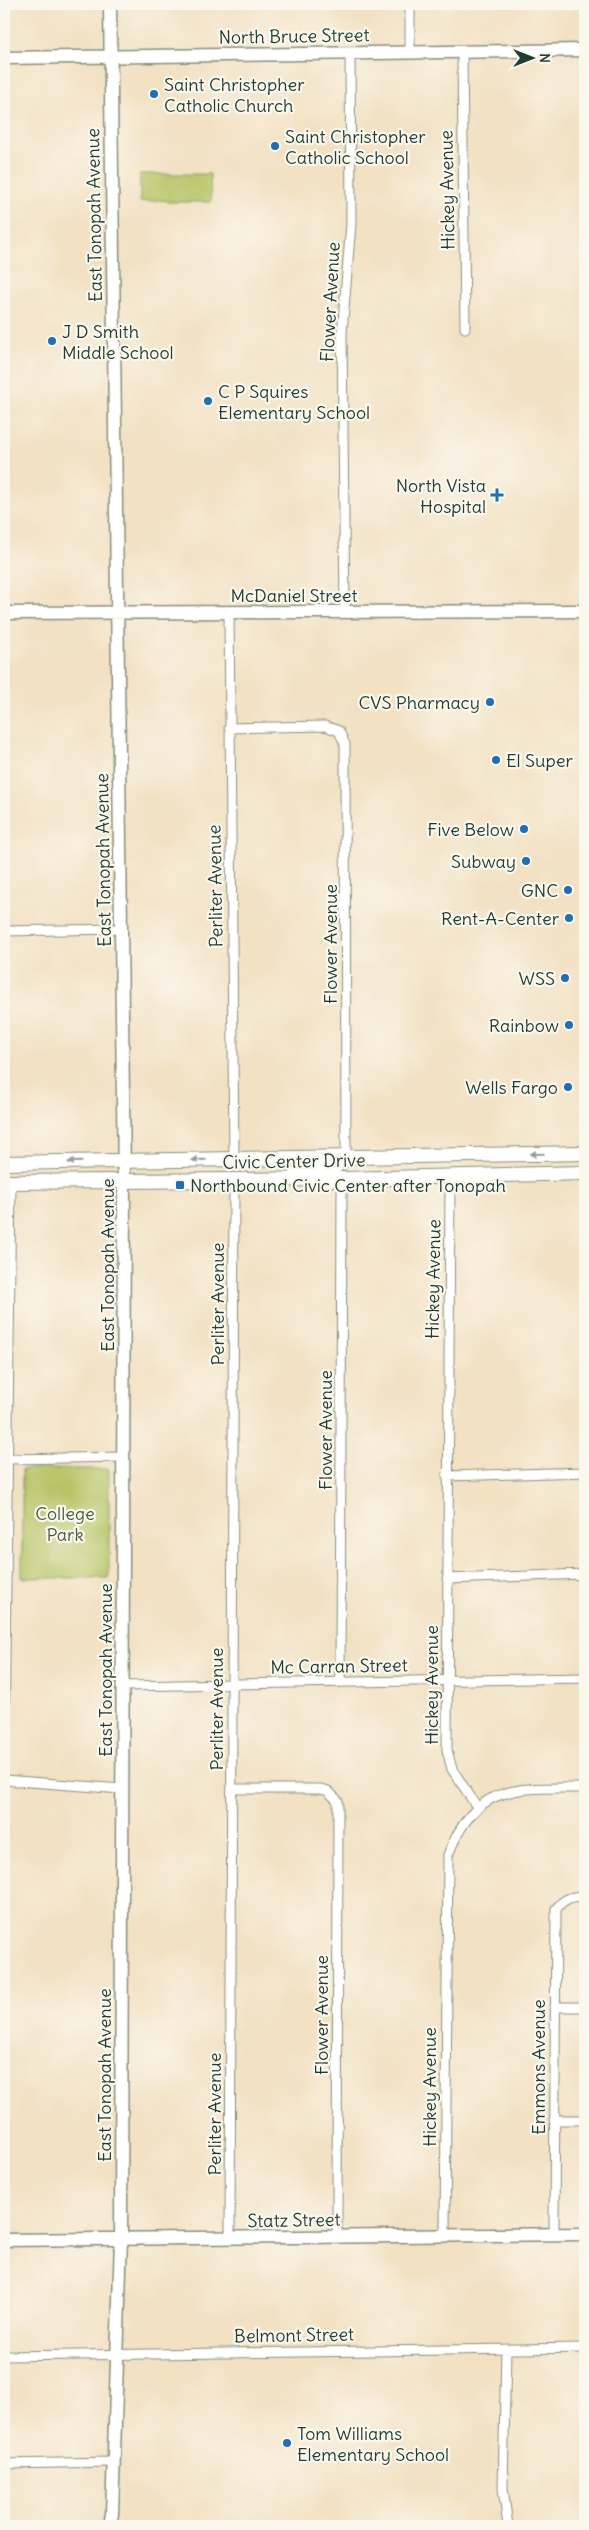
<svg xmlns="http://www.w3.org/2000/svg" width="589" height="2530" font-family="Delius,sans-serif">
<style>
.green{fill:#b7c567;stroke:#6b814e}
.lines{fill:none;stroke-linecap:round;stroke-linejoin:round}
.street-casing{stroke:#888f7c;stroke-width:11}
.secondary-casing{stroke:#888f7c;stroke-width:15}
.primary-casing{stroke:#888f7c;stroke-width:16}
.street{stroke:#fff;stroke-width:9}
.secondary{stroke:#fff;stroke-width:12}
.primary{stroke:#fff;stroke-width:14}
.oneway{fill:#8f9e9a}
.poi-dot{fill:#1f6fb2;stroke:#fbf7ec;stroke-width:2}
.labels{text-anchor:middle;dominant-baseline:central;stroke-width:4.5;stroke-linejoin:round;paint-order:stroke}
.street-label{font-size:18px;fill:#1f3d34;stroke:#fbf7ec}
.poi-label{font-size:18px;fill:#1f3d34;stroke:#fbf7ec;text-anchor:end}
.park-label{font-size:18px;fill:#455f41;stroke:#fbf7ec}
</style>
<rect width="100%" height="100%" fill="#fbf7ec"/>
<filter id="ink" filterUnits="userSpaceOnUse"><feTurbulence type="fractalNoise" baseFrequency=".02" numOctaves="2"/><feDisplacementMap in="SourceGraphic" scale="10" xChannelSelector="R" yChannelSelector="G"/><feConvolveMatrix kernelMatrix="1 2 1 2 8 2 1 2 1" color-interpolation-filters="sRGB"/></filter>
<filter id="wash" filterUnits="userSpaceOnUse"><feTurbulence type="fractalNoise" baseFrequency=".0096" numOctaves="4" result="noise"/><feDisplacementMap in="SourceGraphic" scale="20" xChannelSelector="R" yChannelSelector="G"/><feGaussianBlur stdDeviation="1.12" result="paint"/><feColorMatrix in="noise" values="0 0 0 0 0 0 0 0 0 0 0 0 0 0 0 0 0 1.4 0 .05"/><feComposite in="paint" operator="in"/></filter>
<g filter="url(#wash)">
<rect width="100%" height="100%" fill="#f2e1c3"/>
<!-- green -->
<path class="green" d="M140 174H210L211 202H168L164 200 140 202Z
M22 1469H109V1578H22Z"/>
</g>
<g filter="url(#ink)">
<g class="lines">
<defs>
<path id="street" d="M410 4V53
M462 52 465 328
M229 612 234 1159
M345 612 342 333 351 224 350 53
M229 728 325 726 339 731 345 744 346 1159
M4 931 121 929
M450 1177 447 1750 452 1769 477 1807
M8 1459 124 1457
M447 1476 585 1472
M447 1579 585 1574
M340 1682 342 1190 344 1179
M123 1686 585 1678
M4 1738 11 1182
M4 1780 122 1789
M232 1789H321L328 1791 338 1801 337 2237
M555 2007H585
M554 2120H585
M554 2234 556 1909C564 1898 572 1896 585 1896
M445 2235 448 1855C476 1782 518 1788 585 1788
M230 2238 234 1180
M506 2349 503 2488 508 2526
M4 2356 585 2348
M4 2464 114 2462"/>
<path id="secondary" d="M4 58 585 50
M4 613 585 611
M4 2240 585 2234
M110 2526 112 2514 121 2239 124 1181 110 4"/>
<path id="primary" d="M4 1163 585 1153
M296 1174 333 1168 346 1159
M4 1182 344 1179 585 1173"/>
</defs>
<!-- street casing -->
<use href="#street" class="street-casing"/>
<!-- secondary casing -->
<use href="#secondary" class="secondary-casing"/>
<!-- primary casing -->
<use href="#primary" class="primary-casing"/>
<!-- street -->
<use href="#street" class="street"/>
<!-- secondary -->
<use href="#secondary" class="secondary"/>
<!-- primary -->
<use href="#primary" class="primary"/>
</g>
<!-- one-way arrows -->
<defs><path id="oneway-solid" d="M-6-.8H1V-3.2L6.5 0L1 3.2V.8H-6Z" transform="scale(1.25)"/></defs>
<g class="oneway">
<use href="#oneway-solid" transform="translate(537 1154) rotate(179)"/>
<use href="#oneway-solid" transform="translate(199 1160) rotate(179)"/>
<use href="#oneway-solid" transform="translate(75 1162) rotate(179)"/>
</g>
</g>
<!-- markers -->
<g class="poi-dot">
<circle cx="154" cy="94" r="5"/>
<circle cx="275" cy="146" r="5"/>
<circle cx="52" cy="341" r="5"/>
<circle cx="208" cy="401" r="5"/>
<path d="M494.5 487.5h5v5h5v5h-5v5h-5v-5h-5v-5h5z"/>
<circle cx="490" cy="702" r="5"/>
<circle cx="496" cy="760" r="5"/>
<circle cx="524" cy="829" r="5"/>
<circle cx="526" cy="861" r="5"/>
<circle cx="568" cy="890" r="5"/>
<circle cx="569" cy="918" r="5"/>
<circle cx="565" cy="978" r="5"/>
<circle cx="569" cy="1025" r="5"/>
<circle cx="568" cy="1087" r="5"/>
<rect x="175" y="1180" width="10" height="10" rx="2.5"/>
<circle cx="287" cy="2443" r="5"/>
</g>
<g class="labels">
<!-- street labels -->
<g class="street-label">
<text transform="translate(294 36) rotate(-1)">North Bruce Street</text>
<text transform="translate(447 190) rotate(-91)">Hickey Avenue</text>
<text transform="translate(94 215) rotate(-91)">East Tonopah Avenue</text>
<text transform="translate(330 302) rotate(-87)">Flower Avenue</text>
<text x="294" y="595">McDaniel Street</text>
<text transform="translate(103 860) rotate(-91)">East Tonopah Avenue</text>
<text transform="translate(215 886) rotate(-91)">Perliter Avenue</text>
<text transform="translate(330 944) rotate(-90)">Flower Avenue</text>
<text transform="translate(294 1161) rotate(-1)">Civic Center Drive</text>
<text transform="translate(107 1265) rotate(-90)">East Tonopah Avenue</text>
<text transform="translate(433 1279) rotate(-89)">Hickey Avenue</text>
<text transform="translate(217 1304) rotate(-90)">Perliter Avenue</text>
<text transform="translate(325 1430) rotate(-90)">Flower Avenue</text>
<text transform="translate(339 1666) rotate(-1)">Mc Carran Street</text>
<text transform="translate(105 1670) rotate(-90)">East Tonopah Avenue</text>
<text transform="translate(431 1685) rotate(-90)">Hickey Avenue</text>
<text transform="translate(216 1709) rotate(-90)">Perliter Avenue</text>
<text transform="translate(321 2015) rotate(-90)">Flower Avenue</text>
<text transform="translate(538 2067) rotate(-90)">Emmons Avenue</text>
<text transform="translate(104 2075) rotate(-90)">East Tonopah Avenue</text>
<text transform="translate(429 2087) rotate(-90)">Hickey Avenue</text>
<text transform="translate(214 2114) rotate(-90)">Perliter Avenue</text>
<text transform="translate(294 2220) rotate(-1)">Statz Street</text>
<text transform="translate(294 2335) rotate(-1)">Belmont Street</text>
</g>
<!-- poi labels -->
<g class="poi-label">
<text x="164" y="84" text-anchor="start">Saint Christopher<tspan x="164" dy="21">Catholic Church</tspan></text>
<text x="285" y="136" text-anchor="start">Saint Christopher<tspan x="285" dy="21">Catholic School</tspan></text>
<text x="62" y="331" text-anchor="start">J D Smith<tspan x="62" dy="21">Middle School</tspan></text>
<text x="218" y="391" text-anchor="start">C P Squires<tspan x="218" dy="21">Elementary School</tspan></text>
<text x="486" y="485">North Vista<tspan x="486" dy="21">Hospital</tspan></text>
<text x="480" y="702">CVS Pharmacy</text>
<text x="506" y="760" text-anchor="start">El Super</text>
<text x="514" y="829">Five Below</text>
<text x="516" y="861">Subway</text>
<text x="558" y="890">GNC</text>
<text x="559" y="918">Rent-A-Center</text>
<text x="555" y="978">WSS</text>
<text x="559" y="1025">Rainbow</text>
<text x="558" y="1087">Wells Fargo</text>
<text x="190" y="1185" text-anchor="start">Northbound Civic Center after Tonopah</text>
<text x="297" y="2433" text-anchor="start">Tom Williams<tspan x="297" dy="21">Elementary School</tspan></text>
</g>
<!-- park labels -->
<g class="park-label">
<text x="65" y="1513">College<tspan x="65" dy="21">Park</tspan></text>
</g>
</g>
<!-- margin -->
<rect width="589" height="2530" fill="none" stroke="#fbf7ec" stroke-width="20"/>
<!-- north arrow -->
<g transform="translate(532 58) rotate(90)" stroke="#fbf7ec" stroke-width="4" paint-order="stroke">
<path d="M0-4L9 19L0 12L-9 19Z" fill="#1f3d34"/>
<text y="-8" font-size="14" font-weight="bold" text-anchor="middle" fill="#1f3d34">N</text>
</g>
</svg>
